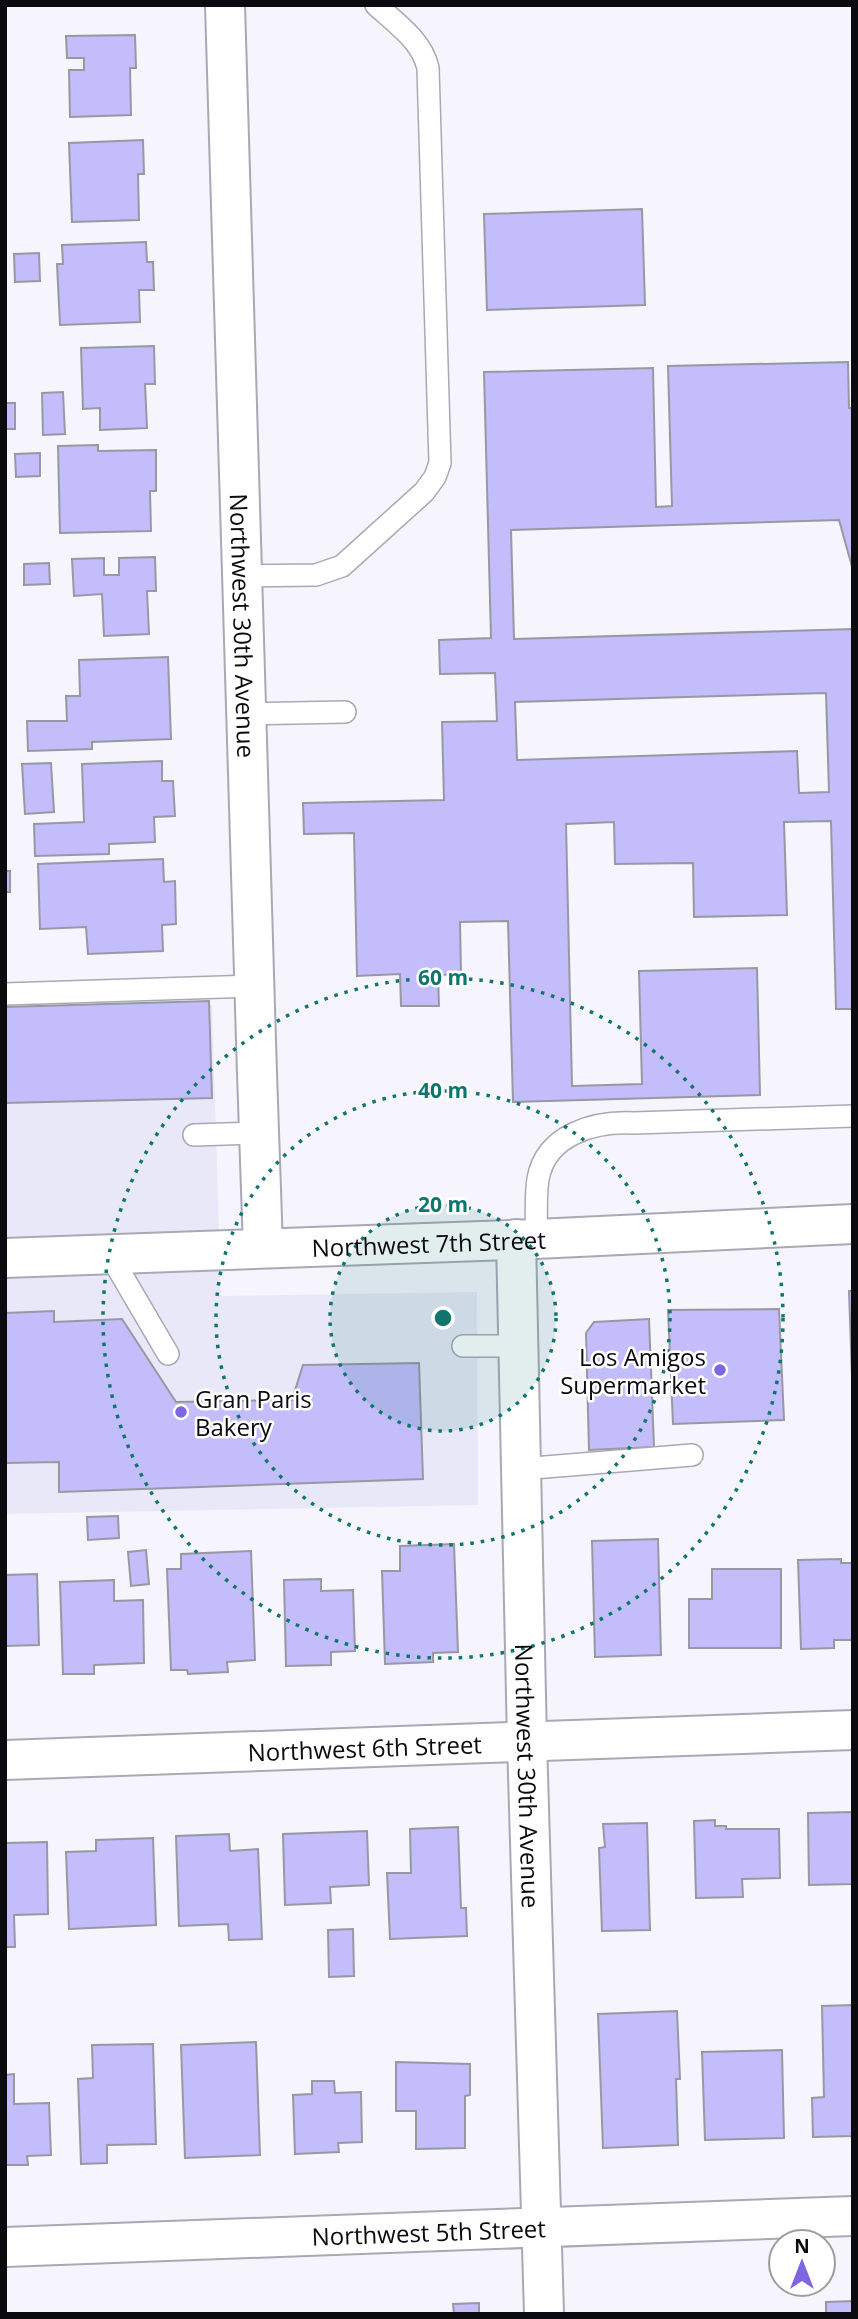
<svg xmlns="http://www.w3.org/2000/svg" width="858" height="2319" font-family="'Open Sans',sans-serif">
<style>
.built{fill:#e9e8f8}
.building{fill:#c3bdfc;stroke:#9898a3;stroke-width:2;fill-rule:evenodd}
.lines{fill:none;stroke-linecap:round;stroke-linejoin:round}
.lane-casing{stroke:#a9a9b5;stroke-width:24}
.street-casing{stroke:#a9a9b5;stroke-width:42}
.secondary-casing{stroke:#a9a9b5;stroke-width:42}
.lane{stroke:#fff;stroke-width:21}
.street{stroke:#fff;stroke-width:38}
.secondary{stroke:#fff;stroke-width:38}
.ring{fill:none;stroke:#0f766e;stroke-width:3.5;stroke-dasharray:3.5 7}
.poi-dot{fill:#7e66e2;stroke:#fff;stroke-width:2.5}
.labels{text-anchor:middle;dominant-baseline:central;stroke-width:5;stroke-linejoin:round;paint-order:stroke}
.street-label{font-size:24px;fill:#0b0b0f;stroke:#fff}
.poi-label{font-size:24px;fill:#0b0b0f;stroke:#fff;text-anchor:end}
.centre{fill:#0f766e;stroke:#fff;stroke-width:3.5}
.ring-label{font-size:21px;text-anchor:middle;font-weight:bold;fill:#0f766e;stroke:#fff;stroke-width:5;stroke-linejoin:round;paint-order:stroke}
</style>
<rect width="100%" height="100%" fill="#f6f5fd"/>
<!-- built -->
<path class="built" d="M212 1005 221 1296 477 1292 478 1505 5 1514V1011Z"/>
<!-- building -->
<path class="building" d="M135 35 136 68H130L131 115 70 117 69 70H84V58H67L66 36Z
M143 140 144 174H138L139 220 72 222 69 143Z
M642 209 645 305 487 310 484 214Z
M146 242 147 262H153L154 290H139L140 322 60 325 57 264H63L62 245Z
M39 253 40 281 15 282 14 254Z
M154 346 155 384H145L147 428 100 430V408L83 409 81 348Z
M848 362 849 408H853V570L839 520 511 530 514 639 853 629V1009H836L831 821 784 822 787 915 694 917 693 863 615 864 614 822 566 824 572 1086 642 1084 639 971 757 968 760 1095 513 1102 508 921 460 922 461 974 438 975 439 1006H401L400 974 357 976 354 833 304 834 303 803 444 800 442 722 497 721 495 673 440 674 439 640 491 638 484 372 653 368 656 507 672 506 668 366ZM826 693 829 792 799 793 797 751 517 760 515 702Z
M63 392 65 434 43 435 42 393Z
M5 403H15V429H5Z
M98 445V451L156 450V491H150L151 531 60 533 58 446Z
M40 453V476L16 477 15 454Z
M155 557 156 591H147L149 634 104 636 102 594 74 596 72 559 104 558V575H119V558Z
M49 563 50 584 24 585V564Z
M168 657 171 739 92 742V749L28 751 27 721H67L66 696H80L79 660Z
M162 761V781H173L175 816 154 817 155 842 109 844V854L35 856 34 824 84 822 82 764Z
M51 763 54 812 25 814 22 764Z
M163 859 164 882 175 881 176 924 162 925 163 951 88 954 86 927 40 929 38 864Z
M5 871H10V892H5Z
M209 1001 212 1098 5 1103V1007Z
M849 1291H853V1376H852Z
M779 1309 784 1420 673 1424 668 1310Z
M54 1311V1322L122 1319 176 1402 292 1400 303 1365 419 1363 423 1479 59 1492V1462L5 1463V1313Z
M649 1319 654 1447 589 1450 586 1333 594 1322Z
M118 1516 119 1538 88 1540 87 1517Z
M658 1539 661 1655 595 1657 592 1541Z
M454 1544 458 1652 433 1653V1662L385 1664 382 1571H400V1546Z
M146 1550 149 1584 131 1586 128 1552Z
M251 1551 255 1660 227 1662 228 1672 188 1674 187 1670H171L167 1569H181V1554Z
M841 1559V1563H853V1640H834V1648L801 1649 798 1560Z
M712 1569H781V1648H689V1599H712Z
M37 1574 39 1645 5 1646V1575Z
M321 1579V1591L353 1590 355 1651 331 1652V1665L286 1666 284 1580Z
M114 1580V1601L143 1600 144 1663 94 1665V1674H63L60 1582Z
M853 1812V1884L809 1885 808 1813Z
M715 1820V1826H726V1829H779L780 1878 742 1879 743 1897 696 1898 694 1821Z
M647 1823 650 1930 602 1931 599 1848 605 1847 603 1824Z
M458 1827 461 1908H466L467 1936 390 1939 387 1873H411L410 1829Z
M367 1831 369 1885 330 1887 331 1903 285 1905 283 1834Z
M229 1834 230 1851 258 1849 262 1939 229 1940 228 1924 179 1926 176 1836Z
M153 1838 156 1925 69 1929 66 1852 96 1851V1840Z
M47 1842 48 1914 14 1915 15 1947H5V1843Z
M353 1929 354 1976 329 1977 328 1930Z
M853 2005V2136L813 2137 812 2098 824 2097 822 2006Z
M677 2011 680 2079H676L678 2145 603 2148 598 2014Z
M256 2042 260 2155 185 2158 181 2045Z
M153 2044 156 2144 107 2145V2163L81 2164 78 2079 93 2078 92 2045Z
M782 2050 784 2138 705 2140 702 2052Z
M396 2062 470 2064V2095L465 2096V2148L416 2149V2111H396Z
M14 2074V2104L49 2103 51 2155 27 2156 28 2165H5V2075Z
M312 2081H334L335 2093 361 2092 362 2142 338 2143 339 2152 295 2154 293 2095 312 2094Z
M853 2301V2314H826V2302Z
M479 2303V2314H454L453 2304Z"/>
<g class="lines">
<defs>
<path id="lane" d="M243 576 316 575 342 566 424 492 435 477 440 463 428 68C422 41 396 23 376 5
M245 714 345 712
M5 994 254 986
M194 1135 259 1133
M536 1239C537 1220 535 1198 538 1179 546 1134 595 1121 634 1123L853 1116
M110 1255 168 1354
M463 1346H518
M521 1469 692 1455"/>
<g id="street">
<path id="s1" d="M225 5C239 420 248 834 263 1248"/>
<path id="s2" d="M516 1239 527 1741 544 2314"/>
<path id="s3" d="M5 1760 853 1730"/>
<path id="s4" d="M5 2247 853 2216"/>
</g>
<g id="secondary">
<path id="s5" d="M5 1258 536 1239 853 1224"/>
</g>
</defs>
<!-- lane casing -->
<use href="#lane" class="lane-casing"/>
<!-- street casing -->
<use href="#street" class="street-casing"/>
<!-- secondary casing -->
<use href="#secondary" class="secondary-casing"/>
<!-- lane -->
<use href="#lane" class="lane"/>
<!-- street -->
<use href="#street" class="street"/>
<!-- secondary -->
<use href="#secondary" class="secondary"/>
</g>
<!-- distance rings -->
<circle cx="443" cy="1318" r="113" fill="#0f766e" fill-opacity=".12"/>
<g class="ring">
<circle cx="443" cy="1318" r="113"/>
<circle cx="443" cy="1318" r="227"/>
<circle cx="443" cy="1318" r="340"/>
</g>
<!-- markers -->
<g class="poi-dot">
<circle cx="720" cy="1370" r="7"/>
<circle cx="181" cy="1412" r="7"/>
</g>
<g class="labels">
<!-- street labels -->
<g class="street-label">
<text stroke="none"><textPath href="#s1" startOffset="621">Northwest 30th Avenue</textPath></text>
<text stroke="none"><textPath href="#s5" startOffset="424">Northwest 7th Street</textPath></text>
<text stroke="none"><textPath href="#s3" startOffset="360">Northwest 6th Street</textPath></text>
<text stroke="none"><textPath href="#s2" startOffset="537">Northwest 30th Avenue</textPath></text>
<text stroke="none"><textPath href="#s4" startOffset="424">Northwest 5th Street</textPath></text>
</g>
<!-- poi labels -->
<g class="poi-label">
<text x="706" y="1356">Los Amigos<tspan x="706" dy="28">Supermarket</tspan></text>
<text x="195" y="1398" text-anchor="start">Gran Paris<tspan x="195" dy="28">Bakery</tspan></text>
</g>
</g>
<circle cx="443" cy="1318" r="10" class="centre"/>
<g class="ring-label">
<text x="443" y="985">60 m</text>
<text x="443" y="1098">40 m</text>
<text x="443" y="1212">20 m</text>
</g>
<!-- border -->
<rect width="858" height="2319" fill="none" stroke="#0b0b0f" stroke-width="14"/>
<!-- north arrow -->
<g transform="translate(802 2263)"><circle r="33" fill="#ffffff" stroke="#9d9d9f" stroke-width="2"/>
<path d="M0-5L12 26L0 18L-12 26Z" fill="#7e66e2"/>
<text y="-10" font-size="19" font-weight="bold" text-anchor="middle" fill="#0b0b0f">N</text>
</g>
</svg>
